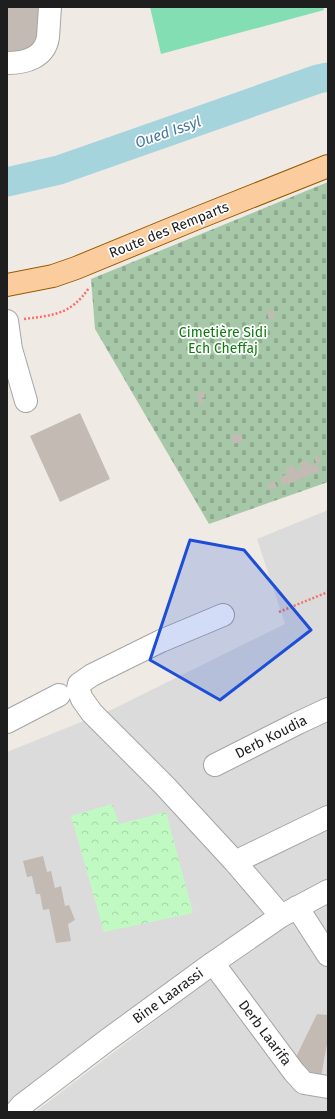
<svg xmlns="http://www.w3.org/2000/svg" width="335" height="1119" font-family="'Fira Sans',sans-serif">
<style>
.residential{fill:#dcdbdb}
.cemetery{fill:url(#cemetery-stones)}
.park{fill:url(#park-crowns)}
.pitch{fill:#83deb4}
.lines{fill:none;stroke-linecap:round;stroke-linejoin:round}
.river{stroke:#a5d4dd;stroke-width:29}
.building{fill:#c4bab4}
.minor-casing{stroke:#a5a5a5;stroke-width:24}
.major-casing{stroke:#985a01;stroke-width:24}
.path{stroke:#f96f6c;stroke-width:2.5;stroke-dasharray:2 2;stroke-linecap:butt}
.minor{stroke:#fff;stroke-width:22}
.major{stroke:#fbcc9d;stroke-width:22}
.marked{fill:#1d4ed8;fill-opacity:0.2;stroke:#1d4ed8;stroke-width:3;stroke-linejoin:round}
.labels{text-anchor:middle;dominant-baseline:central;stroke-width:3.5;stroke-linejoin:round;paint-order:stroke}
.street-label{font-size:14px;fill:#1e1e1e;stroke:#fff}
.park-label{font-size:14px;fill:#0c7c0d;stroke:#fff}
.water-label{font-size:15px;font-style:italic;fill:#45789e;stroke:#fff}
</style>
<defs>
<pattern id="cemetery-stones" width="16" height="16" patternUnits="userSpaceOnUse"><rect width="16" height="16" fill="#a6c8a8"/><path d="M2 7V4a2 2 0 0 1 4 0v3zM10 15v-3a2 2 0 0 1 4 0v3z" fill="#8eab90"/></pattern>
<pattern id="park-crowns" width="20" height="18" patternUnits="userSpaceOnUse"><rect width="20" height="18" fill="#c1f9c2"/><path d="M2 6a3 3 0 1 1 6 0M12 15a3 3 0 1 1 6 0" fill="none" stroke="#a5d5a6"/></pattern>
</defs>
<rect width="100%" height="100%" fill="#efebe4"/>
<!-- residential -->
<path class="residential" d="M328 510V883L7 1107V752L113 709 285 624 257 539Z
M328 899V1112H35L288 920Z"/>
<!-- cemetery -->
<path class="cemetery" d="M328 182V482L209 524 95 329 91 279Z"/>
<!-- park -->
<path class="park" d="M112 804 119 824 166 812 193 913 104 932 71 816Z"/>
<!-- pitch -->
<path class="pitch" d="M150 7H323L324 10 161 54Z"/>
<g class="lines">
<!-- river -->
<path class="river" d="M7 182 59 170 318 79 328 77"/>
</g>
<!-- building -->
<path class="building" d="M7 7H40L37 45 7 58Z
M274 311 275 318 269 320 267 312Z
M204 391 205 397 202 398 204 404 200 405 197 393Z
M80 413 110 479 60 502 30 436Z
M241 433 243 441 233 444 231 436Z
M317 455 321 461 317 464 320 471 283 486 279 477 288 474 285 468 293 465 296 471 302 468 300 462 307 460 310 466 317 464 314 458Z
M274 481 277 487 270 490 267 484Z
M43 856 47 872 51 871 55 888 61 886 65 906 69 905 75 920 68 924 71 941 56 943 49 909 43 910 40 894H36L32 876 27 877 23 861Z
M317 1014 328 1015V1039L320 1082 293 1063Z"/>
<g class="lines">
<defs>
<path id="minor" d="M7 63C25 63 45 58 48 37L50 7
M7 321 11 349 26 401
M223 615 161 641 92 675 79 684 78 689 82 699 92 713 164 785 235 862 281 916
M7 722 59 695
M215 765 298 723 328 709
M235 862 328 817
M297 907 328 955
M213 963 294 1072 304 1083 328 1087
M16 1112 22 1105 106 1041 213 963 281 916 328 891"/>
<path id="major" d="M7 285 53 276 76 268 195 219 328 166"/>
</defs>
<!-- minor casing -->
<use href="#minor" class="minor-casing"/>
<!-- major casing -->
<use href="#major" class="major-casing"/>
<!-- path -->
<path class="path" d="M24 319C54 315 70 315 89 288
M279 612 328 592"/>
<!-- minor -->
<use href="#minor" class="minor"/>
<!-- major -->
<use href="#major" class="major"/>
</g>
<!-- marked area -->
<path class="marked" d="M190 540 244 550 311 630 220 700 150 660Z"/>
<g class="labels">
<!-- street labels -->
<g class="street-label">
<text transform="translate(169 230) rotate(-22)">Route des Remparts</text>
<text transform="translate(271 737) rotate(-27)">Derb Koudia</text>
<text transform="translate(168 996) rotate(-36)">Bine Laarassi</text>
<text transform="translate(265 1033) rotate(53)">Derb Laarifa</text>
</g>
<!-- park labels -->
<g class="park-label">
<text x="223" y="332">Cimetière Sidi<tspan x="223" dy="16">Ech Cheffaj</tspan></text>
</g>
<!-- water labels -->
<g class="water-label">
<text transform="translate(168 132) rotate(-19)">Oued Issyl</text>
</g>
</g>
<!-- border -->
<rect width="335" height="1119" fill="none" stroke="#1e1e1e" stroke-width="16"/>
</svg>
